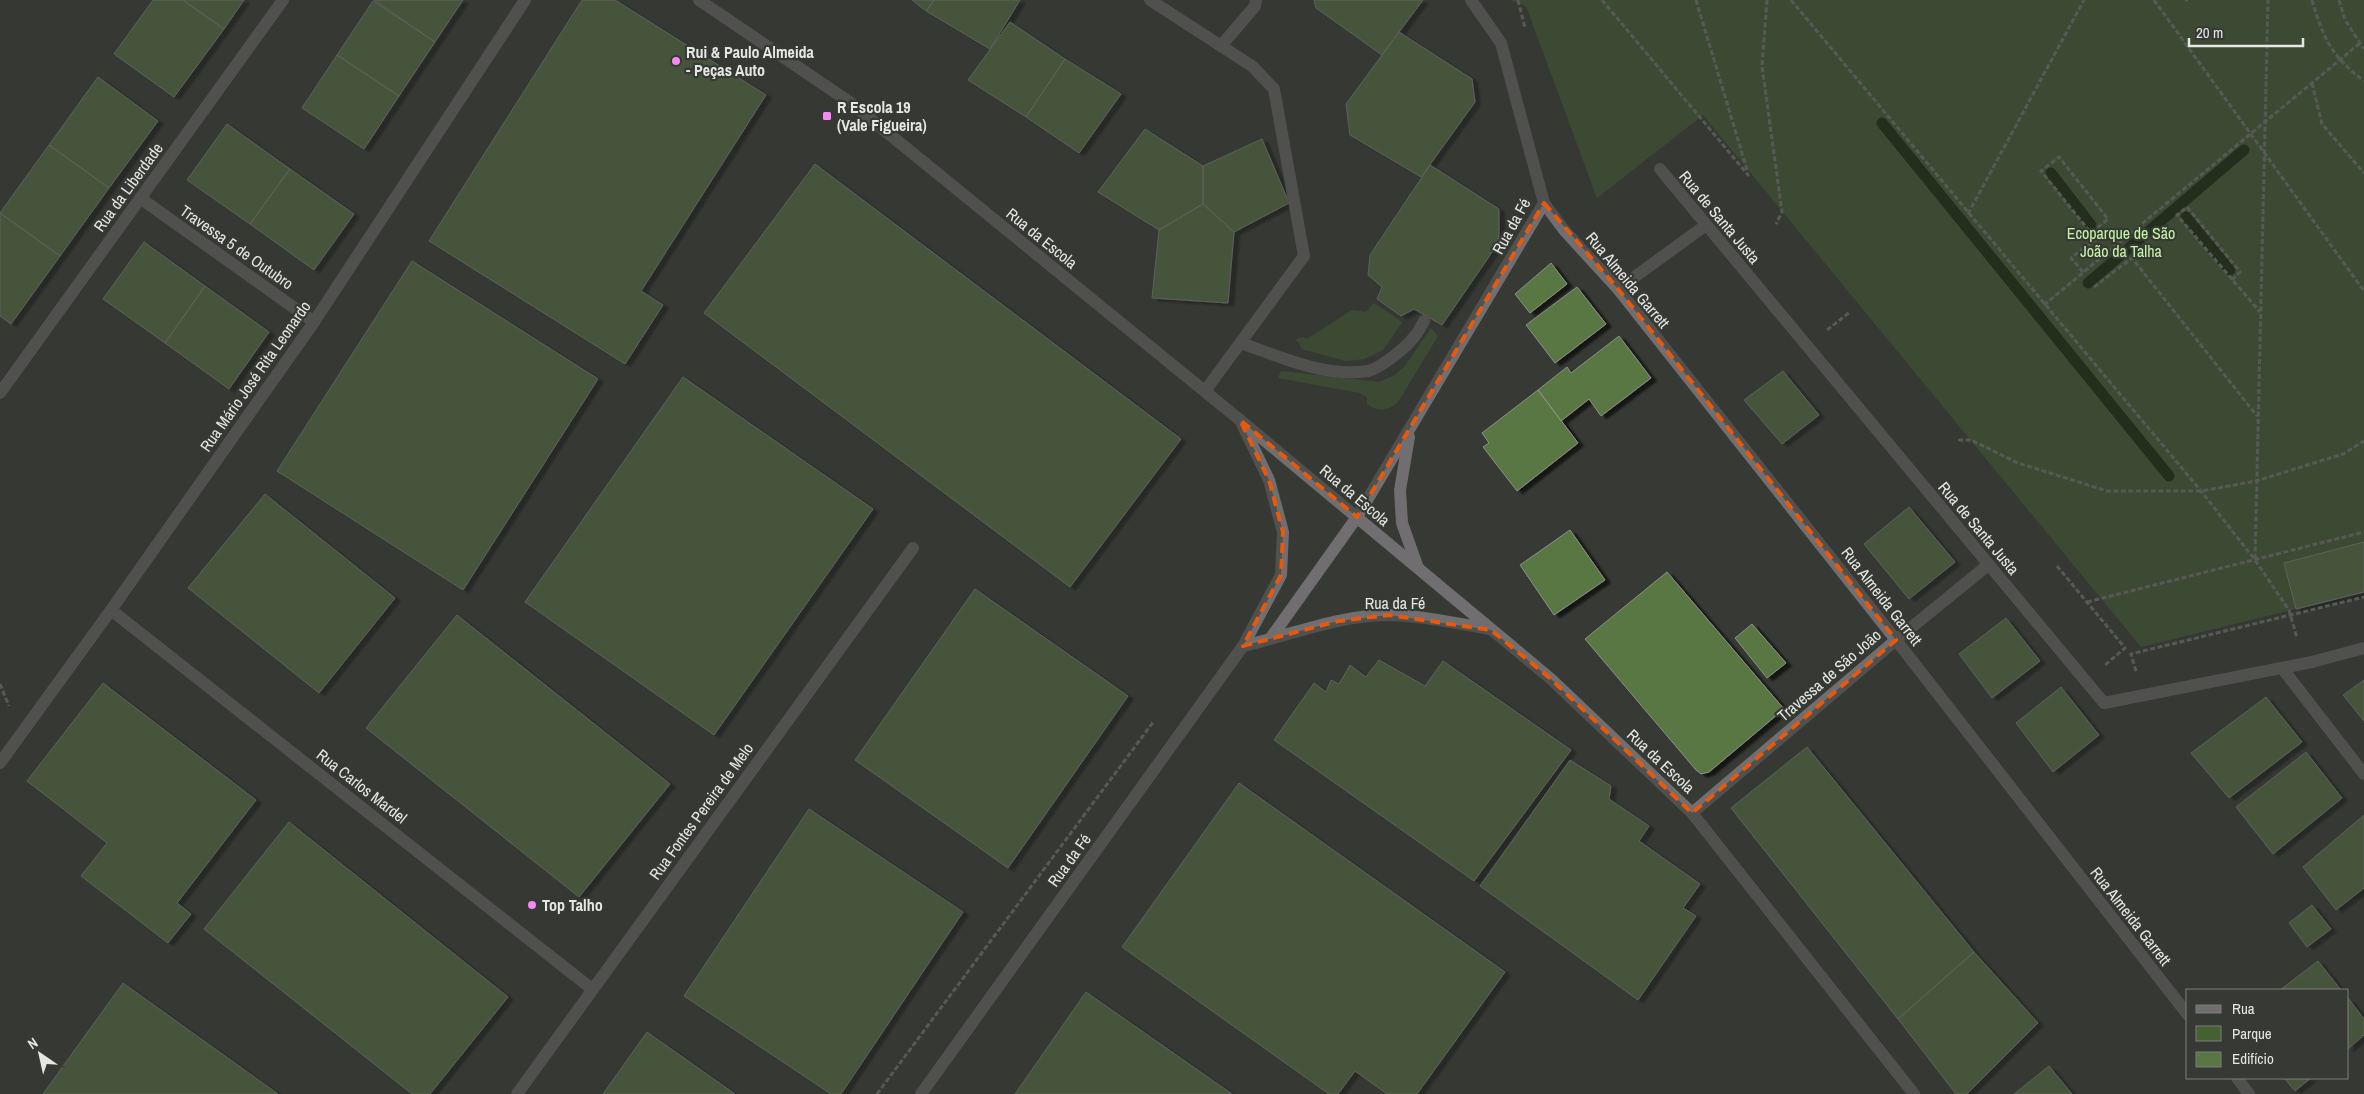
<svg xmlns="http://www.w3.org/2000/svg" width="2364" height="1094" font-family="'Archivo Narrow',sans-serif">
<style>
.green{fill:#456132}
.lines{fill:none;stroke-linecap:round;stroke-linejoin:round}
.stream{stroke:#0d2300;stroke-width:11}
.building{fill:#587742;stroke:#8c908a;filter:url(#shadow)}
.path{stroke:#7d807c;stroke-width:3;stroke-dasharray:5 2.5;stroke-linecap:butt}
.lane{stroke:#706e70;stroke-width:12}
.street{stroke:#706e70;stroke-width:12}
.marked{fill:none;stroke:#e8590c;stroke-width:4;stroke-dasharray:10 6;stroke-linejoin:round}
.poi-dot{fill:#f389f1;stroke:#363934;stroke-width:2}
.labels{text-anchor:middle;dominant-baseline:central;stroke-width:4.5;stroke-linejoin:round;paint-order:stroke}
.poi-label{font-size:16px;font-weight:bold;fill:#e5e7e4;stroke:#363934;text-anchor:start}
.street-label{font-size:16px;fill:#e5e7e4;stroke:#363934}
.park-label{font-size:16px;fill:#c4f5a5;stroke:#363934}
</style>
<defs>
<filter id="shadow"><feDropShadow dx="5.5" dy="3" stdDeviation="1" flood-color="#0009"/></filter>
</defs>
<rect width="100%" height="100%" fill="#363934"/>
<!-- green -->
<path class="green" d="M1510 0H2364V592L2141 647 1703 115 1597 198 1526 6Z
M1374 303 1402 322 1383 350 1364 359 1346 361 1302 349 1296 339 1303 337 1307 339 1352 310 1366 312Z
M1431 328 1438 336 1398 402C1388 411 1378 412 1367 404V397L1360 393 1278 378 1281 371 1379 382 1395 375 1405 366Z"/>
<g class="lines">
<!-- stream -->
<path class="stream" d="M1882 123 2169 476
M2051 173 2091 225
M2186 217 2230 270
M2088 283 2244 150"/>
</g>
<!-- building -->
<path class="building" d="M153 0H183L224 29 174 97 114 54Z
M183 0H244L224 29Z
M374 0H463L435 42Z
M582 0H615L766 95 641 291 663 305 625 364 429 241Z
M912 0H934L926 11Z
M934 0H1020L990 49 926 11Z
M1314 0H1423L1382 55 1316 8Z
M373 1 435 42 399 96 337 55Z
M1010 22 1065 59 1026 117 968 80Z
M1399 32 1472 79 1475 102 1421 177 1350 135 1346 104Z
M337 55 399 96 364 149 302 108Z
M1065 59 1121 94 1079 153 1026 117Z
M98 77 158 121 109 188 49 145Z
M227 124 290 169 250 224 187 180Z
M1145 129 1203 166V204L1159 230 1098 192Z
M1262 139 1289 203 1234 232 1203 204V166Z
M49 145 109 188 60 256 0 213Z
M815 164 1181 439 1070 587 704 313Z
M1430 165 1499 209V242L1442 325 1414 309 1401 316 1377 299 1382 287 1368 275 1370 255Z
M290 169 354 214 314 270 250 224Z
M1203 204 1234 232 1228 303 1152 298 1159 230Z
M0 213 60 256 11 324 0 316Z
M144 242 205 286 165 343 103 299Z
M412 261 598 379 463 590 277 471Z
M1551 263 1567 284 1530 313 1515 294Z
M205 286 269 332 229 389 165 343Z
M1577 287 1606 324 1555 363 1526 325Z
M1619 336 1651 378 1601 416 1589 399 1561 421 1538 390 1567 367 1571 373Z
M1783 371 1819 415 1782 444 1744 400Z
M683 377 873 509 714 735 525 602Z
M1538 390 1578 443 1517 491 1483 447 1489 443 1482 433Z
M265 494 395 598 319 693 188 588Z
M1909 507 1955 562 1909 599 1864 544Z
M1570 530 1605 580 1554 615 1520 565Z
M2364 542V592L2296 609 2284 563Z
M1667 572 1784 709 1709 772 1701 774 1696 770 1585 639Z
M975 589 1128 696 1008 868 855 760Z
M457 615 670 784 579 897 366 728Z
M2006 618 2040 661 1992 698 1959 654Z
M1752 624 1786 663 1767 678 1735 638Z
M1379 660 1425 686 1443 661 1571 750 1474 881 1274 740 1314 683 1326 692 1331 680 1339 684 1350 665 1366 677Z
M2364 680V721L2343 695Z
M103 683 256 800 177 903 191 914 168 943 81 876 107 843 27 781Z
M2061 687 2099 735 2053 772 2016 723Z
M2266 697 2302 742 2229 798 2191 753Z
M1807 747 1974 952 1898 1019 1731 808Z
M2306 752 2342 798 2273 854 2236 807Z
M1570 760 1611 786 1609 799 1649 826 1639 841 1700 884 1683 908 1696 916 1638 1000 1480 886Z
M1239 783 1505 972 1417 1094H1387L1355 1071 1338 1094H1329L1122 947Z
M809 809 963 912 841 1094H831L684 996Z
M2364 815V888L2336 910 2303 867Z
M289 822 508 997 430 1094H412L204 929Z
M2312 905 2331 929 2307 947 2289 923Z
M1974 952 2038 1023 1967 1094H1956L1898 1019Z
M2318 961 2341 990H2280Z
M123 983 278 1094H43Z
M1086 992 1232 1094H1015Z
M2348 998 2364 1019V1035L2348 1049Z
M647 1032 735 1094H603Z
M2049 1066 2072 1094H2014Z
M2284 1078H2311L2295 1091Z"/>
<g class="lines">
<!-- path -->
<path class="path" d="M1518 0 1525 28
M1602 0 1749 176
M1696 0 1748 173
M1767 0 1762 66 1782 212 1776 224
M1791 0 2201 491 2255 560 2289 610 2297 638
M2154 0 2364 291
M2185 0H2188
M2312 0C2323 38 2332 57 2364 81
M2339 0 2345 20 2364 49
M2312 83 2322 124 2364 173
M1968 214 2084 0
M2083 272 2071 258 2096 239 2091 233 2041 171 2059 157 2108 219 2091 233
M2232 280 2240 272 2187 207 2177 215 2260 312
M2094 287 2132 258 2257 416
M2044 305 2359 44
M1827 330 1850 312
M1958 440H1971L2018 463 2107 491H2201L2256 481 2343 454 2364 441
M2255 559 2268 0
M2057 566 2125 648 2105 665
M2087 602 2364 532
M2136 671 2131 654 2364 597
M0 684 9 706
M877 1094 1154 721"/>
<!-- lane -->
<path class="lane" d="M1221 46 1255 6 1256 0
M1618 289 1706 225
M1241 343C1281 357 1325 378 1368 371 1379 369 1407 347 1414 337 1418 333 1421 326 1424 321"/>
<!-- street -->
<path class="street" d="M699 0 851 103 1240 420 1551 679 1692 813 1914 1094
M1150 0 1252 66 1274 89 1304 256 1205 391
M1660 169 2104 703 2312 662 2364 648
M140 198 314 322
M1544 203 1564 230 1618 289 1896 640 2188 1015
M0 393 283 0
M1242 424 1269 480 1283 532 1281 575 1243 646C1291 635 1339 615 1389 615 1423 616 1456 623 1489 629
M1409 437 1400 490 1402 523 1418 568
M111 610 592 989
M1270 639 1357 517 1544 203 1501 43 1471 0
M2282 668 2364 774
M0 763 111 610 314 322 525 0
M1692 813 1896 640 1988 565
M2237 1078 2249 1094
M517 1094 913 548
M921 1094 1243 646"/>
</g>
<!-- marked area -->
<path d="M0 0H2364V1094H0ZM1544 203 1618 289 1896 640 1692 813 1551 679 1491 630 1389 615 1338 621 1243 646 1281 575 1283 532 1269 480 1240 420 1357 517Z" fill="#363934" fill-opacity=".55" fill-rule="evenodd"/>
<path class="marked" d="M1544 203 1618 289 1896 640 1692 813 1551 679 1491 630 1389 615 1338 621 1243 646 1281 575 1283 532 1269 480 1240 420 1357 517Z"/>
<!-- markers -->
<g class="poi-dot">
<circle cx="676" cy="61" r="5"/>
<rect x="822" y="111" width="10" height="10" rx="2.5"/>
<circle cx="532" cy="905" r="5"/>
</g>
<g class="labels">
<!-- poi labels -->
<g class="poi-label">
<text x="686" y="52">Rui &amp; Paulo Almeida<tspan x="686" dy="18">- Peças Auto</tspan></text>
<text x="837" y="107">R Escola 19<tspan x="837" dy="18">(Vale Figueira)</tspan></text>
<text x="542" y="905">Top Talho</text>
</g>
<!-- street labels -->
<g class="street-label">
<text transform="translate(128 187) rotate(-54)">Rua da Liberdade</text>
<text transform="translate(1720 217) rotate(50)">Rua de Santa Justa</text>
<text transform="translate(1511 226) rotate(-61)">Rua da Fé</text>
<text transform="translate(1042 238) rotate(39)">Rua da Escola</text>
<text transform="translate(237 247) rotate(35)">Travessa 5 de Outubro</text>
<text transform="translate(1628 280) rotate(50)">Rua Almeida Garrett</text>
<text transform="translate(255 376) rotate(-55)">Rua Mário José Rita Leonardo</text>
<text transform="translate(1355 495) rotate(40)">Rua da Escola</text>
<text transform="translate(1979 528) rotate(50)">Rua de Santa Justa</text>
<text transform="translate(1882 596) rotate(52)">Rua Almeida Garrett</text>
<text x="1395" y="603">Rua da Fé</text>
<text transform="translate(1829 675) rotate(-41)">Travessa de São João</text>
<text transform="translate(1661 761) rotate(43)">Rua da Escola</text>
<text transform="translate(362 786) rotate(38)">Rua Carlos Mardel</text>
<text transform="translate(701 811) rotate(-54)">Rua Fontes Pereira de Melo</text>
<text transform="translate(1069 860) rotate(-54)">Rua da Fé</text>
<text transform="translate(2131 916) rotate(52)">Rua Almeida Garrett</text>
</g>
<!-- park labels -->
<g class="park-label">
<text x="2121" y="233">Ecoparque de São<tspan x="2121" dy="18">João da Talha</tspan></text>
</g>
</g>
<!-- legend -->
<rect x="2186" y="989" width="162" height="90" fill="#363934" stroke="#7c7f7a"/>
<rect x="2196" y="1005" width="25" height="8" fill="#706e70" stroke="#7c7f7a"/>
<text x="2232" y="1014" font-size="15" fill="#e5e7e4">Rua</text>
<rect x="2196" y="1026" width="25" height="15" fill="#456132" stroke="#7c7f7a"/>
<text x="2232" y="1039" font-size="15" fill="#e5e7e4">Parque</text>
<rect x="2196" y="1052" width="25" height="15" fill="#587742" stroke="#7c7f7a"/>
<text x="2232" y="1064" font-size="15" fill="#e5e7e4">Edifício</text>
<!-- north arrow -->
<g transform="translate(40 1054) rotate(326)" stroke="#363934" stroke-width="4" paint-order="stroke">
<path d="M0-4L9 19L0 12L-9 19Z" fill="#e5e7e4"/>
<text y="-8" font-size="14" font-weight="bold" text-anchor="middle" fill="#e5e7e4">N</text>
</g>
<!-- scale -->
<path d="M2189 38v8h114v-8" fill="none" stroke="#e5e7e4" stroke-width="2.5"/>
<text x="2196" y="38" font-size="15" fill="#e5e7e4" stroke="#363934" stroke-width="4" paint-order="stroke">20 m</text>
</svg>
